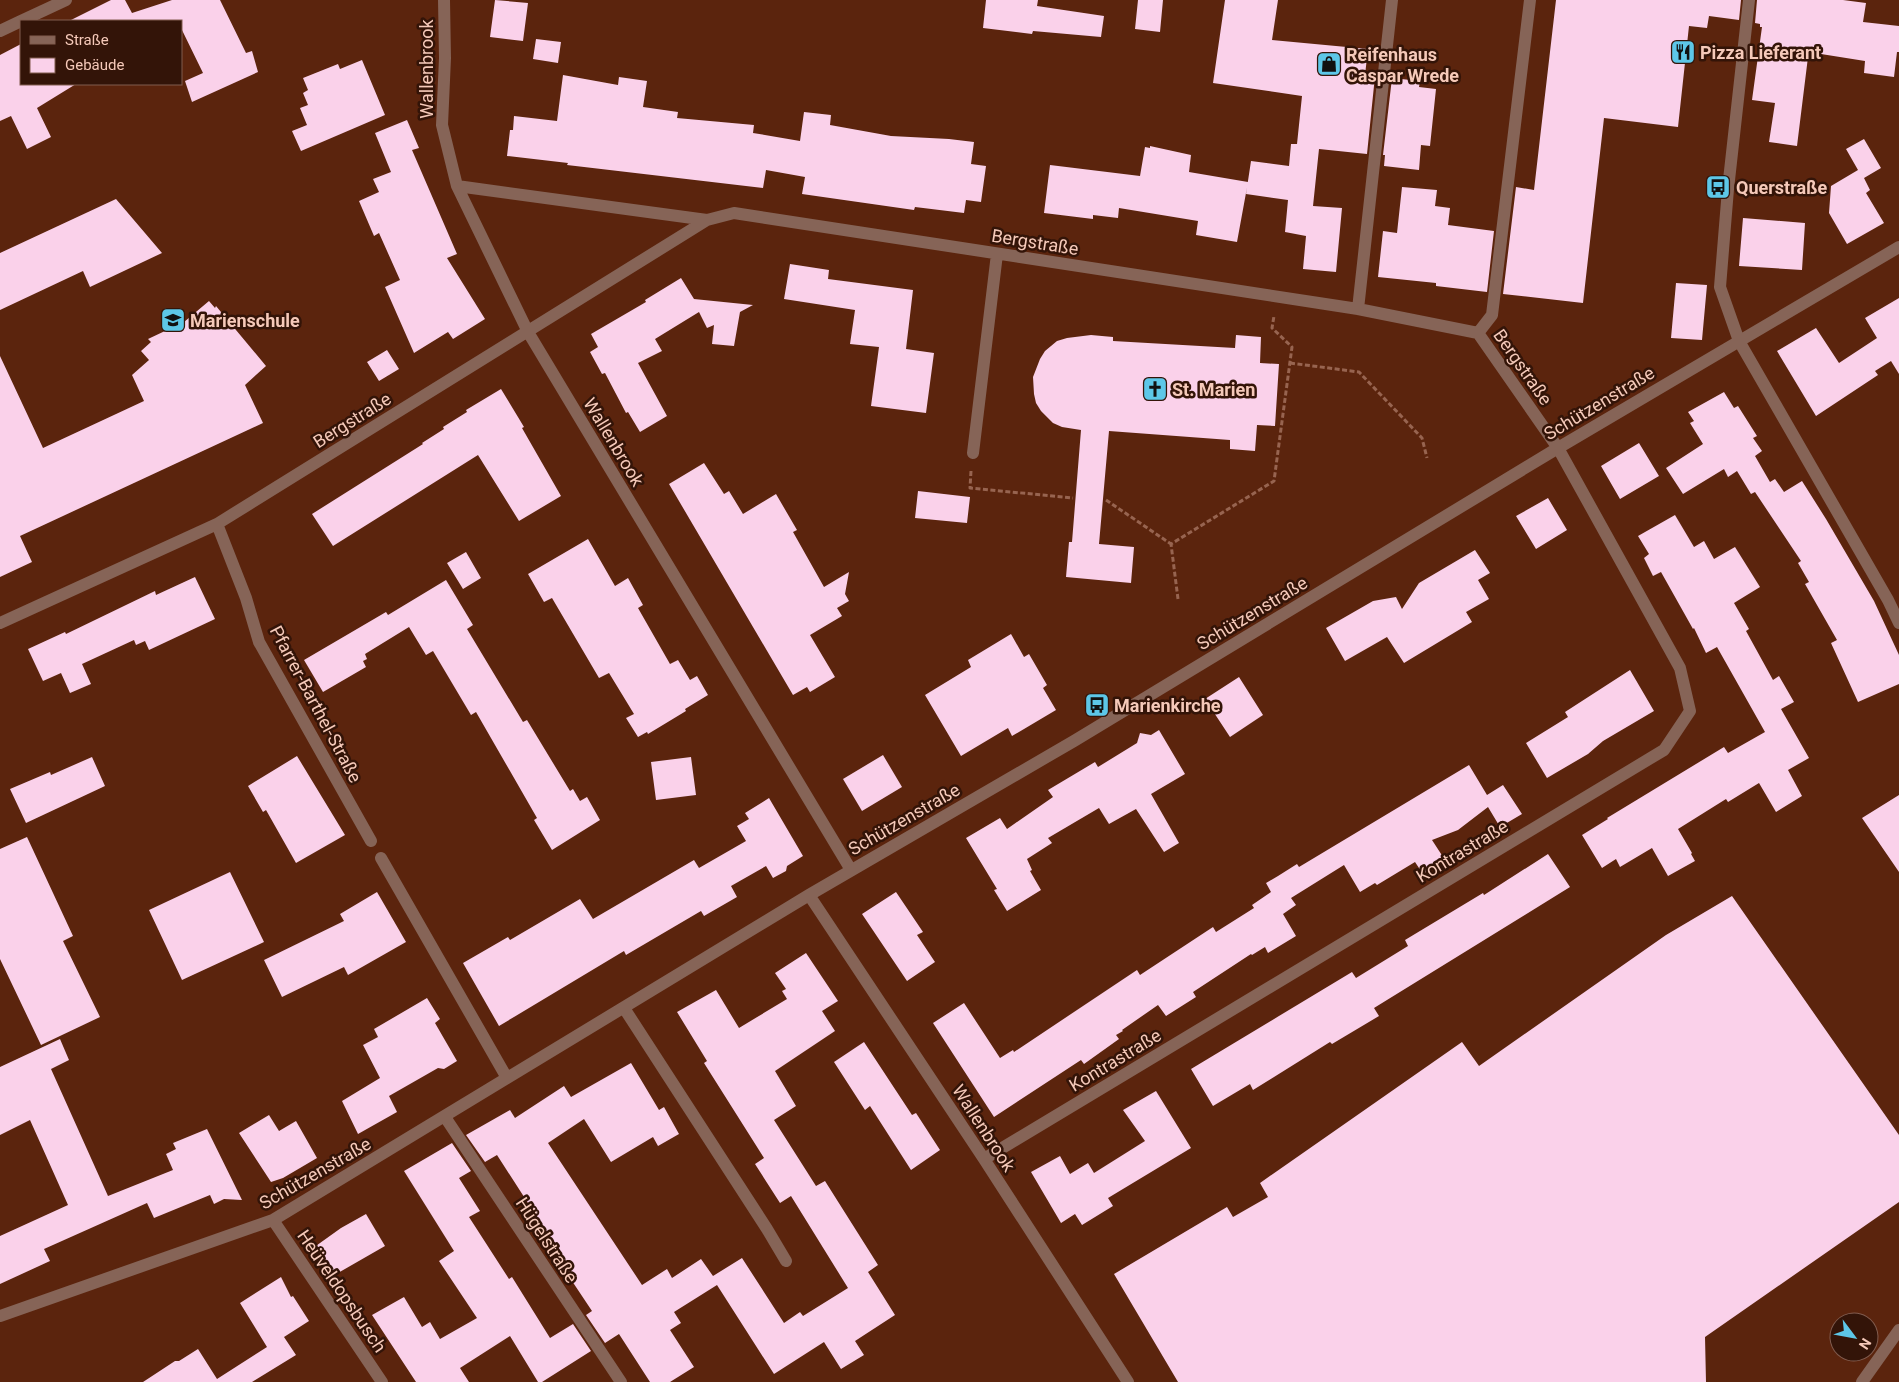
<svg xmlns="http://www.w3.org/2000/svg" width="1899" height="1382" font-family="Roboto,sans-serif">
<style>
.building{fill:#fad1ea}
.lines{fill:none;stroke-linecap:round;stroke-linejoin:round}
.path{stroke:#976450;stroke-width:3;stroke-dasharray:5 2.5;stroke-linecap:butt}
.minor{stroke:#866457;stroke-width:12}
.labels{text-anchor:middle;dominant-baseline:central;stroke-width:5;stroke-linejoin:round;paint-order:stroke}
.poi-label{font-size:18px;font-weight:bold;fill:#f5c9b9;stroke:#331408;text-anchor:start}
.street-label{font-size:18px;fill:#f5c9b9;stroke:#331408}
</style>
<rect width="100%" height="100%" fill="#5b240d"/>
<!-- building -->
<path class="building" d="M111 0H125L132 13 172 0H220L246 53 252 51 258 72 192 102 185 81 203 73 181 28V21H69Z
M495 0 528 3 523 41 490 37Z
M986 0H1038L1037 6 1104 16 1101 37 1033 31 1032 34 983 28Z
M1138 0H1163L1160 32 1135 29Z
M1225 0H1278L1272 40 1368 49 1365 75 1375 76 1367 154 1319 149 1313 206 1342 208 1336 272 1303 269 1306 236 1285 232 1288 200 1246 194 1251 161 1289 166 1291 144H1297L1302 96 1213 83Z
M1556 0H1741L1739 20 1709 16 1707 28 1689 26 1678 127 1604 118 1583 303 1503 294 1516 187 1534 190Z
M1757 0H1843L1866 3 1863 22 1899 26V52H1897L1894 77 1864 73 1865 61 1821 54 1820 59 1808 57 1797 146 1769 142 1775 103 1752 100 1762 27H1760V24L1755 23Z
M536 39 561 42 558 63 533 59Z
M21 44V84H76L37 108 51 137 27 149 11 116 0 121V55Z
M362 60 385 115 301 151 292 131 307 125 300 108 308 105 303 93 308 90 303 78 338 64 340 69Z
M563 75 618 85 619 77 647 81 643 107 678 112 677 118 754 125 753 133 800 141 804 112 831 115 830 125 891 136 949 139 974 142 971 164 986 166 981 202 966 200 964 213 915 207 914 210 802 194 805 177 766 170 763 188 567 165 568 163 507 156 510 130H513L514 116 557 121Z
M1392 78 1420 81 1419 87 1436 89 1430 146 1421 145 1419 170 1384 166 1385 155H1383Z
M407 120 419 148 412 150 457 254 447 258 485 319 453 339 448 332 414 353 385 287 400 280 379 233 374 236 359 201 379 192 373 179 391 172 375 133Z
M1864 139 1881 168 1864 178 1870 190 1866 193 1884 223 1847 244 1829 213 1831 186 1858 170 1846 149Z
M1150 146 1191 155 1189 172 1248 182 1237 242 1196 235 1198 221 1119 208 1118 218 1093 215V219L1044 213 1050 165 1140 176 1145 147 1150 148Z
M1402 187 1437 190 1435 206 1450 208 1448 225 1494 231 1487 292 1436 286V283L1378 277 1383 231 1397 233Z
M116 199 162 253 90 287 83 271 0 310V253Z
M1743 218 1805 223 1802 270 1739 266Z
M790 264 829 270 828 279 913 290 906 349 934 353 926 413 871 406 879 347 850 344 855 310 784 299Z
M681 278 694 299 753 305 740 312 734 346 712 344 714 325 707 328 699 312 655 339 662 351 638 363 667 416 640 432 628 412 626 413 605 373 602 374 590 352 598 347 591 334 646 302 645 300Z
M1676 283 1707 285 1702 340 1671 338Z
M1899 298V374L1891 361 1875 371 1878 375 1816 416 1777 351 1816 328 1839 363 1877 338 1865 318Z
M209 301 215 308 216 306 266 366 245 385 263 423 20 536 32 562 0 577V356L43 448 144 401 132 375 149 360 141 351 151 342 148 339 184 322Z
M1091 335 1113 337V341L1235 348 1236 335 1261 337 1260 363 1279 364 1275 426 1257 425 1255 451 1230 449V440L1109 431 1099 544 1134 547 1131 583 1066 577 1069 542H1072L1081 430 1062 427 1053 423 1041 411 1036 403 1034 394 1033 377 1040 359 1045 351 1057 341 1067 338Z
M387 350 399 369 379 381 367 362Z
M501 389 524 427 522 428 561 496 519 521 478 455 333 546 312 514 423 444 422 443 444 429 443 427 467 412 466 410Z
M1724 392 1734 408 1738 406 1757 436 1753 438 1762 451 1755 456 1770 482 1775 479 1784 492 1802 481 1826 519 1874 601 1899 655V684L1858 702 1831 643 1837 640 1805 584 1809 582 1798 563 1801 561 1755 492 1751 494 1737 471 1728 477 1724 469 1683 494 1666 468 1703 444 1690 423 1694 421 1688 412Z
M1639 443 1659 476 1620 499 1601 466Z
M704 463 724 494 729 491 743 514 776 494 797 530 793 532 824 587 849 572 845 594 849 601 837 608 842 616 810 635 835 677 810 692 807 687 793 695 669 484Z
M918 491 970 497 967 523 915 518Z
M1548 498 1567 530 1536 549 1516 516Z
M1675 515 1694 547 1704 541 1714 559 1735 547 1760 587 1734 603 1749 629 1746 631 1773 680 1779 676 1794 702 1781 709 1809 758 1788 770 1802 796 1776 812 1759 783 1728 802 1726 799 1678 829 1692 853 1691 854 1695 861 1668 876 1652 848 1620 867 1616 859 1602 868 1582 835 1608 819 1607 818 1724 747 1728 753 1765 732 1717 647 1706 653 1694 628 1693 629 1661 572 1653 576 1644 558 1649 554 1638 536Z
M588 539 615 586 628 578 643 605 638 608 670 664 678 660 690 680 697 676 708 695 685 709 686 711 648 734 647 732 638 737 626 718 634 714 609 673 599 678 552 598 544 602 528 574Z
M1475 550 1490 573 1478 580 1489 599 1466 612 1472 622 1404 663 1387 637 1345 661 1326 628 1373 601 1396 597 1402 609 1419 583Z
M466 552 481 578 463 589 447 563Z
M195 577 215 619 149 650 145 641 136 645 134 640 82 664 91 684 70 693 61 673 43 681 28 649 65 632 66 634 155 591 156 595Z
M446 580 473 625 467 629 523 722 527 720 570 791 573 789 580 801 587 797 600 820 552 850 534 820 537 818 476 712 471 715 433 651 426 655 409 627 365 654 367 659 363 661 366 667 323 692 304 660 386 612 388 615Z
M1011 634 1024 657 1029 654 1047 685 1043 688 1056 710 1012 736 1008 728 961 756 925 695 971 667 968 660Z
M1630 670 1654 711 1603 741 1588 754 1547 778 1526 743 1568 717 1565 712Z
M1239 677 1263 715 1230 737 1205 699Z
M1159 730 1185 774 1151 794 1179 843 1164 852 1136 809 1109 824 1099 808 1048 838 1052 843 1027 859 1032 870 1030 871 1041 890 1007 911 994 890 997 889 966 838 1000 818 1007 829 1053 797 1048 790 1095 762 1098 767 1137 743 1140 733 1151 735Z
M883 755 902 787 862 811 843 779Z
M297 756 345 835 296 863 266 810 263 812 248 786Z
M92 757 105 786 26 823 10 789 50 772 51 775Z
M691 757 696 795 656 800 651 762Z
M1469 765 1487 795 1503 785 1522 814 1500 827 1488 807 1458 830 1432 840 1445 860 1423 874 1415 862 1377 885 1375 883 1360 892 1344 865 1291 898 1296 905 1283 914 1296 936 1268 953 1265 947 1252 955 1251 954 1193 992 1196 997 1166 1016 1158 1005 1122 1030 1123 1031 1116 1035 1119 1039 1084 1064 1081 1060 994 1117 933 1023 964 1003 1000 1058 1013 1050 1014 1052 1137 970 1140 975 1213 927 1216 932 1254 908 1252 905 1271 892 1266 883 1278 876 1297 864 1299 867Z
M1899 795V872L1862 818Z
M769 798 803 856 787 866 786 871 773 878 766 866 731 886 737 897 704 916 701 911 626 955 624 951 499 1026 463 963 508 937 510 940 580 899 593 919 694 860 699 868 746 841 737 826 749 819 745 813Z
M27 837 73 936 63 941 100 1017 41 1045 0 959V849Z
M1548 854 1570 887 1374 1008 1379 1016 1332 1044 1330 1042 1253 1090 1250 1084 1213 1106 1191 1069 1352 972 1356 978 1408 946 1405 940 1483 893 1484 895Z
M230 872 264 942 182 980 149 910Z
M377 892 406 942 348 975 344 967 282 997 264 960 344 921 340 914Z
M896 892 923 932 917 935 935 962 907 981 862 914Z
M1732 896 1899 1135V1202L1705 1337 1706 1382H1178L1114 1274 1227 1207 1233 1217 1268 1197 1260 1183 1462 1042 1479 1066 1666 935Z
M806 953 838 1001 822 1011 835 1031 775 1071 796 1106 774 1120 816 1186 825 1181 878 1265 868 1272 895 1315 855 1341 864 1355 841 1369 824 1342 774 1374 717 1285 674 1312 681 1323 670 1330 694 1367 670 1382H650L619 1334 605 1343 586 1315 592 1311 550 1248 555 1245 497 1155 485 1162 466 1135 510 1110 515 1118 564 1086 571 1097 631 1063 659 1110 664 1107 679 1134 658 1146 653 1137 611 1162 584 1119 548 1143 642 1285 667 1269 672 1278 701 1259 713 1276 742 1258 784 1323 800 1312 803 1316 848 1288 791 1196 780 1203 755 1164 764 1158 704 1063 707 1061 677 1012 716 990 739 1028 787 999 782 991 786 989 775 973Z
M427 998 440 1019 435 1023 457 1061 444 1069 438 1068 389 1096 397 1112 358 1134 342 1101 380 1078 363 1045 378 1037 374 1029Z
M60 1039 69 1060 51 1069 108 1196 173 1170 166 1154 176 1149 173 1143 207 1129 242 1200 224 1199 214 1204 210 1195 154 1218 147 1203 44 1249 50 1261 0 1284V1236L68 1205 30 1120 0 1135V1067Z
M864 1042 912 1115 916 1113 940 1150 911 1170 870 1106 865 1110 834 1062Z
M1156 1091 1191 1148 1108 1198 1113 1206 1082 1225 1075 1214 1061 1223 1031 1172 1060 1156 1070 1174 1088 1163 1094 1173 1145 1141 1123 1110Z
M269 1115 279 1131 296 1121 317 1158 283 1178 271 1182 239 1133Z
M452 1143 471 1171 459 1178 480 1211 469 1217 509 1279 512 1277 550 1338 573 1324 591 1351 542 1382H538L510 1336 460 1368 469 1382H416L372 1315 404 1297 422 1327 430 1322 440 1339 477 1318 439 1261 454 1251 404 1171Z
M366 1214 385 1246 331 1277 313 1248 341 1228Z
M281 1277 291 1297 293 1296 309 1321 284 1337 296 1355 252 1382H143L175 1361H179L198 1349 217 1379 267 1347 240 1303Z"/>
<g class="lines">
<!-- path -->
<path class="path" d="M1290 363 1359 372 1422 438 1427 458
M971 471 970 488 1073 498
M1106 500 1171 544
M1178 599 1171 544 1274 481 1292 347 1272 328 1274 316"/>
<!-- minor -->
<path class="minor" d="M444 0 445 58 442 125 457 186 528 332 851 870
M1749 0 1728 189 1720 287 1739 341 1888 600 1899 623
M21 21 66 0
M0 31 21 21
M457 186 707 220
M1358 309 1392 0
M1478 333 1492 315 1530 0
M973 453 997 254
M217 524 246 598 259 642 371 841
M0 623 217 524 707 220 734 213 1358 309 1478 333 1558 448 1680 668 1690 711 1664 750 984 1159
M381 858 507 1078
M809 895 984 1159 1128 1382
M624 1008 767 1229 786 1261
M445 1117 621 1382
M273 1220 382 1382
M0 1316 273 1220 809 895 1074 741 1558 448 1899 247
M1862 1382 1899 1330"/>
</g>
<!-- icons -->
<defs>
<symbol id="restaurant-square" viewBox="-11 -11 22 22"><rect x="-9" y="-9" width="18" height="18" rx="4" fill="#5dc7e8" stroke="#331408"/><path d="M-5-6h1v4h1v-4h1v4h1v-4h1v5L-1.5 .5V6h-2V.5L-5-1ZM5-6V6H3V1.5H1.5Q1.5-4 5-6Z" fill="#111"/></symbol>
<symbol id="shop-square" viewBox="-11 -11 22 22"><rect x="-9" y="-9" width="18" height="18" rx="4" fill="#5dc7e8" stroke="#331408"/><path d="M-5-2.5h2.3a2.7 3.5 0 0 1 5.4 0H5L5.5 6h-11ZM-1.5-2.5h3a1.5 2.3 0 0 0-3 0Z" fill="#111"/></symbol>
<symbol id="bus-square" viewBox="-11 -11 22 22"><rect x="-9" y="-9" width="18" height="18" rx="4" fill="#5dc7e8" stroke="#331408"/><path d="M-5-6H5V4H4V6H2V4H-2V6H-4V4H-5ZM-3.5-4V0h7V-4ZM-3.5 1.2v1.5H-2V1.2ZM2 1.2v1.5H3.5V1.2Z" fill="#111"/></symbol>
<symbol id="school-square" viewBox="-11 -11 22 22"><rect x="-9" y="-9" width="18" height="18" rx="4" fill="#5dc7e8" stroke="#331408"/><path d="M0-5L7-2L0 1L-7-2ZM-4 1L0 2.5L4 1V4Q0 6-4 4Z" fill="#111"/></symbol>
<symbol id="church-square" viewBox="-11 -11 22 22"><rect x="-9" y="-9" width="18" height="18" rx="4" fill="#5dc7e8" stroke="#331408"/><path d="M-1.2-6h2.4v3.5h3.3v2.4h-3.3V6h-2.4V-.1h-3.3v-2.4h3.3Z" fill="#111"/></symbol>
</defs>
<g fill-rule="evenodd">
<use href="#restaurant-square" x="1669" y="38" width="28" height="28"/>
<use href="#shop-square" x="1315" y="50" width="28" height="28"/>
<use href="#bus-square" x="1704" y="173" width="28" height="28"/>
<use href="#school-square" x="159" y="306" width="28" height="28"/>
<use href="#church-square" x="1141" y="375" width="28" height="28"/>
<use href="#bus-square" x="1083" y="691" width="28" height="28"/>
</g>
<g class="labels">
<!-- poi labels -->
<g class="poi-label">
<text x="1700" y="52">Pizza Lieferant</text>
<text x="1346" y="54">Reifenhaus<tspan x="1346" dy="21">Caspar Wrede</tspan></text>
<text x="1736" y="187">Querstraße</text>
<text x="190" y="320">Marienschule</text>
<text x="1172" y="389">St. Marien</text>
<text x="1114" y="705">Marienkirche</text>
</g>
<!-- street labels -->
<g class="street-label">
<text transform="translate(426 69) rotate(-90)">Wallenbrook</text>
<text transform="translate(1035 242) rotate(9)">Bergstraße</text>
<text transform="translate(1523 367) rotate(55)">Bergstraße</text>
<text transform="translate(1599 403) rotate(-31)">Schützenstraße</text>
<text transform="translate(352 420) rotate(-32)">Bergstraße</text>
<text transform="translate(614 442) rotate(59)">Wallenbrook</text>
<text transform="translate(1252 613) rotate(-31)">Schützenstraße</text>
<text transform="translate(316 704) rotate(62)">Pfarrer-Barthel-Straße</text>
<text transform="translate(904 819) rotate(-30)">Schützenstraße</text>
<text transform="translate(1462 851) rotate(-31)">Kontrastraße</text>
<text transform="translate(1115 1060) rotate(-31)">Kontrastraße</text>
<text transform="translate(984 1128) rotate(57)">Wallenbrook</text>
<text transform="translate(315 1173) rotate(-30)">Schützenstraße</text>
<text transform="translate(547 1240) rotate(57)">Hügelstraße</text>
<text transform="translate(342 1291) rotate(56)">Heüveldopsbusch</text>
</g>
</g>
<!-- legend -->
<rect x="20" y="20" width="162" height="65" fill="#331408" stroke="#815c4f"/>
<rect x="30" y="36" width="25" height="8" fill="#866457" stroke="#815c4f"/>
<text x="65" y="45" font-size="15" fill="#f5c9b9">Straße</text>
<rect x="30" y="58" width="25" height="15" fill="#fad1ea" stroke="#815c4f"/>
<text x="65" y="70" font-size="15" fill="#f5c9b9">Gebäude</text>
<!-- north arrow -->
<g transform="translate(1854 1337) rotate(122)"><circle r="24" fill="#331408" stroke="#815c4f"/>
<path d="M0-4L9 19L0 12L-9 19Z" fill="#5dc7e8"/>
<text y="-8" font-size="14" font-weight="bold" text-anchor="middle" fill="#f5c9b9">N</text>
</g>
</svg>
